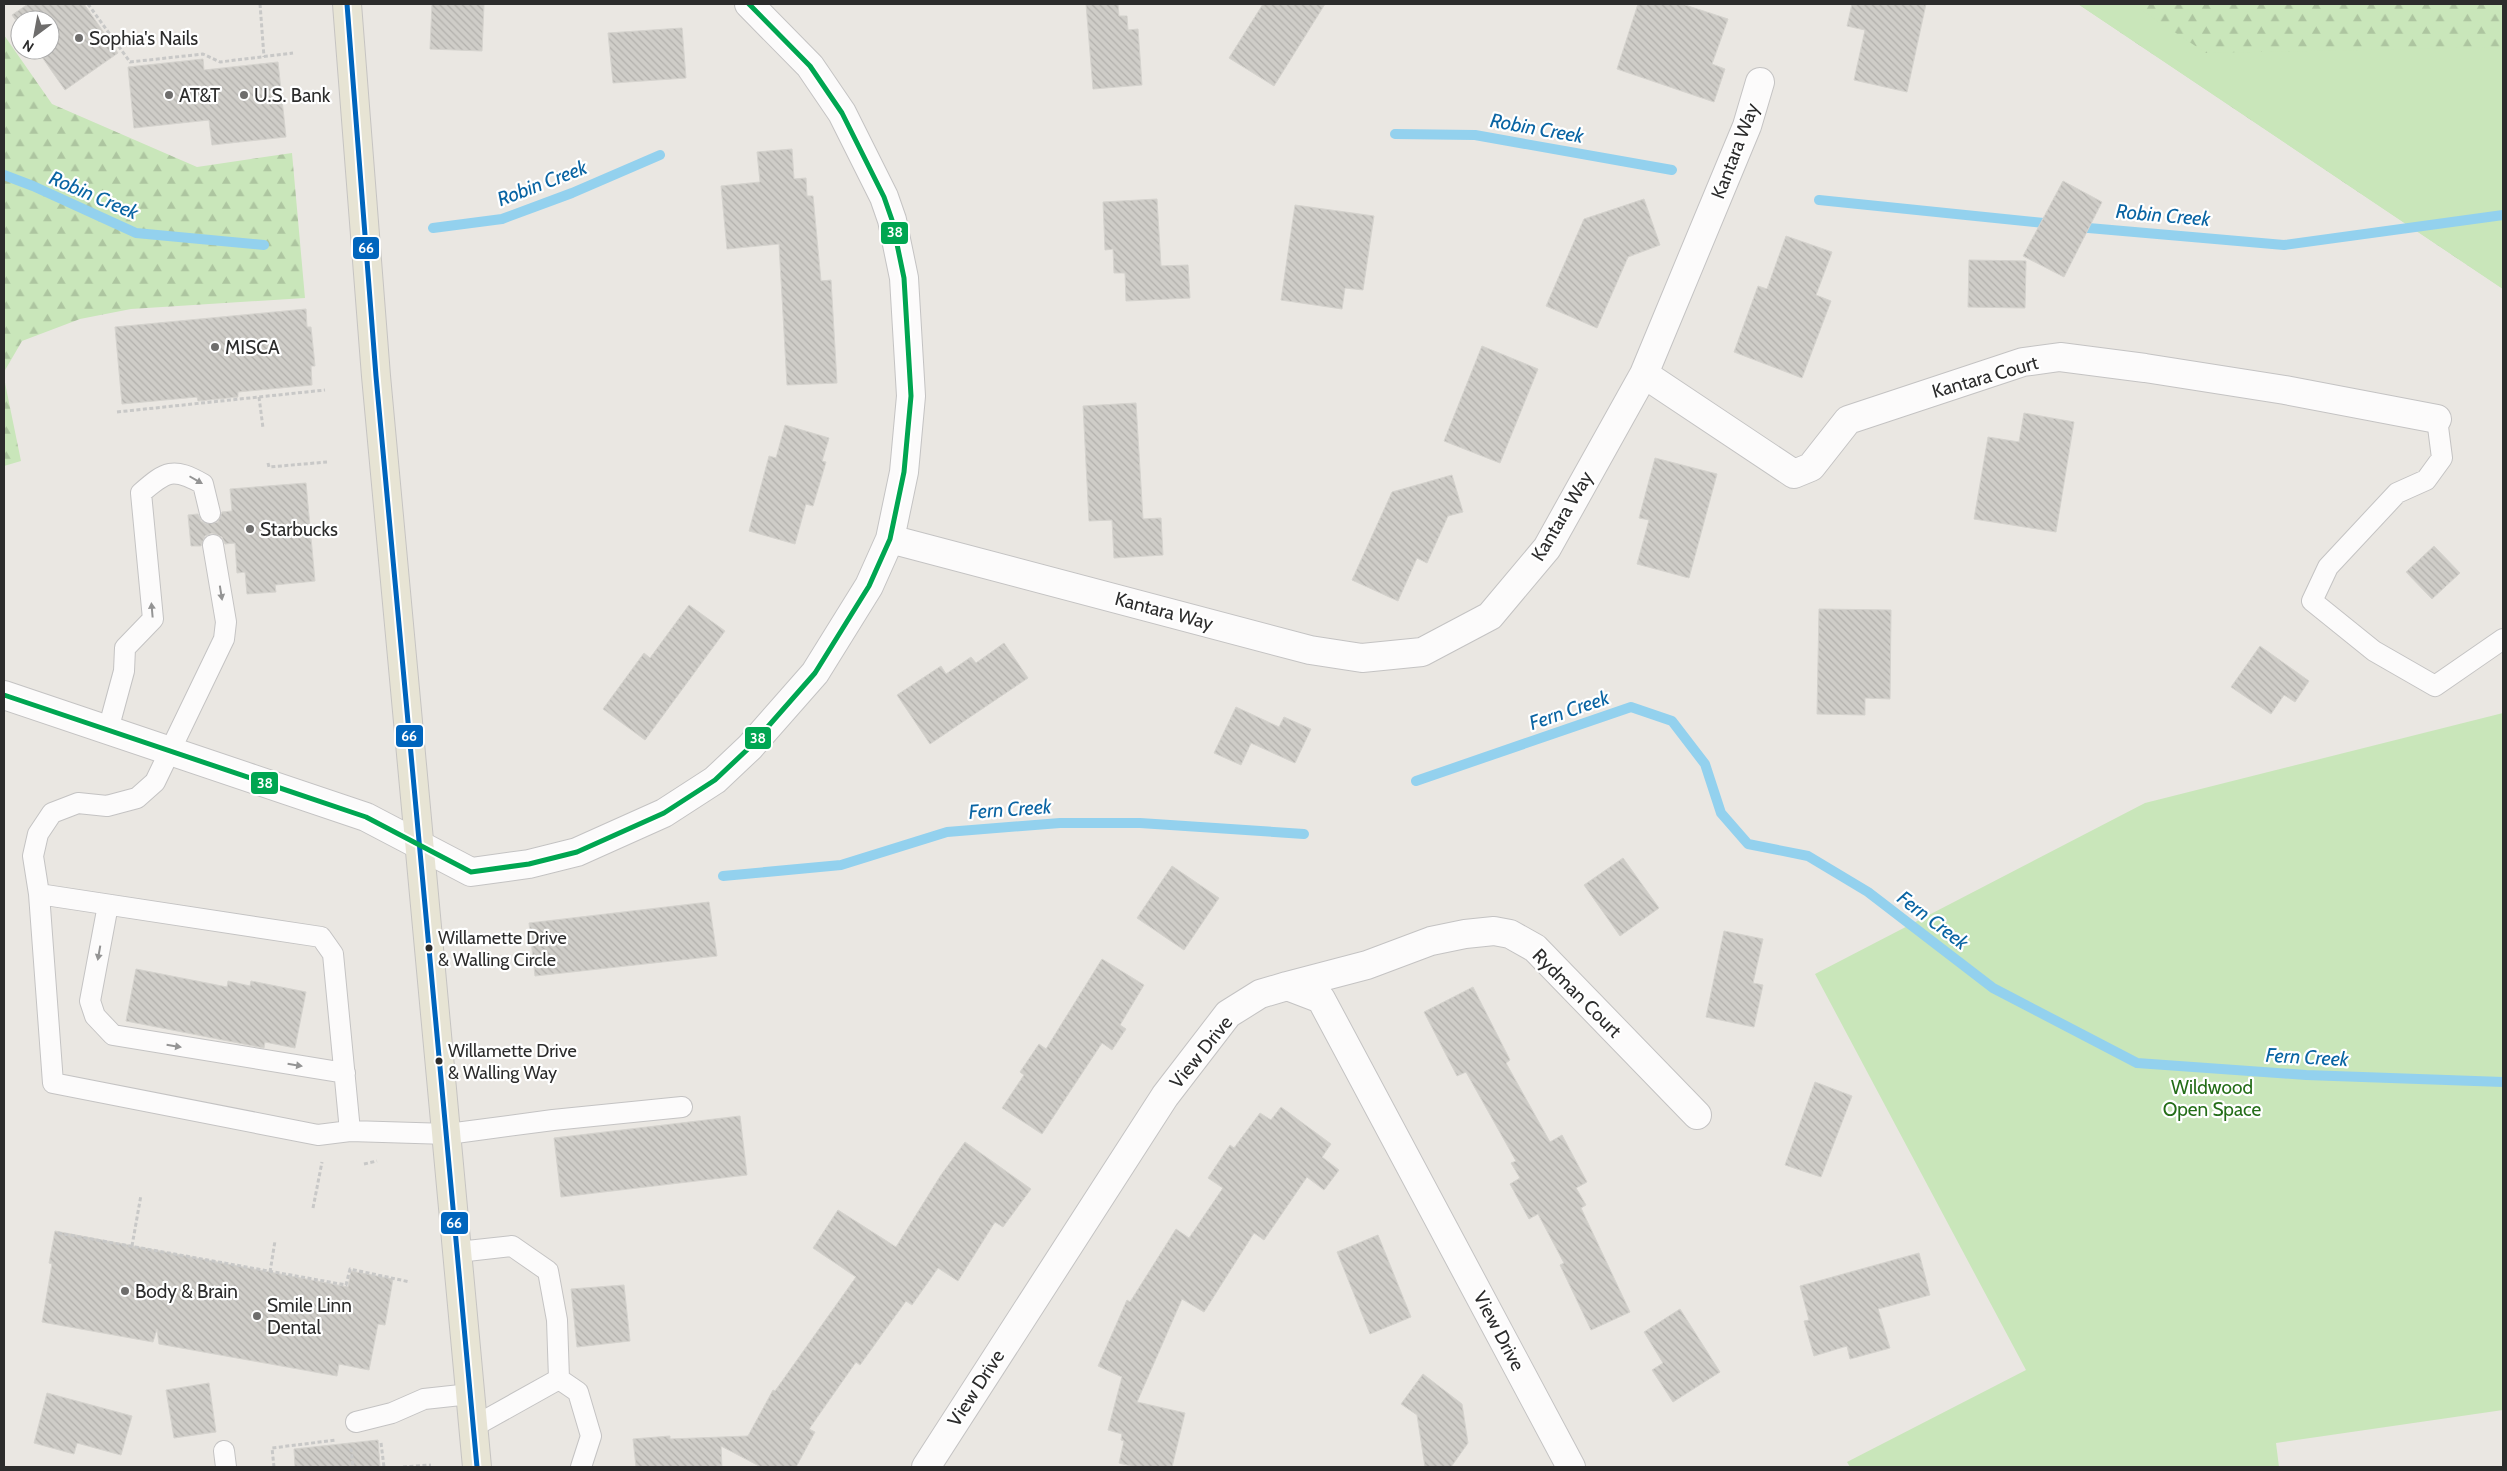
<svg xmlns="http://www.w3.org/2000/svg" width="2507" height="1471" font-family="Cabin,sans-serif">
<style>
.forest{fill:url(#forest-firs)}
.park{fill:#c9e6ba}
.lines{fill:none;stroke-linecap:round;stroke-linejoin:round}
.stream{stroke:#93d1ee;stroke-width:10}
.building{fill:url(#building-back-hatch);stroke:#d5d3ce}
.service-casing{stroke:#c4c3c3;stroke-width:22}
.minor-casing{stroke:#c4c3c3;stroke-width:30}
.primary-casing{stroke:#c6c4c2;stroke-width:30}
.path{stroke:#c8c8c7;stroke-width:3;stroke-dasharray:4 2.5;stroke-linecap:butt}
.service{stroke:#fcfbfb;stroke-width:20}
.minor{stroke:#fcfbfb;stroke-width:28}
.primary{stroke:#e7e4d4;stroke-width:28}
.bus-1-casing{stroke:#fff;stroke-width:9}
.bus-2-casing{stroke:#fff;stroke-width:9}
.bus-1{stroke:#0065bd;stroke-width:5}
.bus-2{stroke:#00a651;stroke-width:5}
.oneway{fill:#949494}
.poi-dot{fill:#6e6d6c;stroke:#fff;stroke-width:2}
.bus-dot{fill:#2c2c2c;stroke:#fff;stroke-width:2}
.labels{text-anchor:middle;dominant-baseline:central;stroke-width:4.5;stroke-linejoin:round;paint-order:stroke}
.bus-label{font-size:18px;fill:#2c2c2c;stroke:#fff;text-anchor:start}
.poi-label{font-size:19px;fill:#2c2c2c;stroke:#fff;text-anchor:start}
.street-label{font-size:19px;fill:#2c2c2c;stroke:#fff}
.park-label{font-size:19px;fill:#246d18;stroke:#fff}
.water-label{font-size:20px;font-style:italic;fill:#0964a3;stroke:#fff}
.line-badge{stroke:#fff;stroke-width:2}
.badge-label{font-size:14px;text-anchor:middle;font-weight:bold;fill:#fff}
</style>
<defs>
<pattern id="forest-firs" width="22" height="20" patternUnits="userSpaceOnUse" patternTransform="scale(1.25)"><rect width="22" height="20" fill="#c9e6ba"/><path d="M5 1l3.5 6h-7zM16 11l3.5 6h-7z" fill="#adc5a0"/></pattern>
<pattern id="building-back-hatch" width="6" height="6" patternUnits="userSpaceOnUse" patternTransform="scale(1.25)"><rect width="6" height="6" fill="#cfcdc8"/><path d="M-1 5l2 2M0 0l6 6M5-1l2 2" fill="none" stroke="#b2b0ac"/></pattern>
</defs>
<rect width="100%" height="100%" fill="#eae7e2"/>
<!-- forest -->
<path class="forest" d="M2078 4H2503V289Z
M4 35 52 104 197 167 292 153 305 298 131 309 80 319 22 341 4 372Z
M4 378 21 461 4 466Z"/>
<!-- park -->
<path class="park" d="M2078 4H2132L2206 53 2503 47V289Z
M2503 713V1410L2276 1443 2279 1467H1850L1847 1462 2026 1370 1815 974 2145 803Z"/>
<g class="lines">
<!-- stream -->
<path class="stream" d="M1395 134 1475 135 1672 170
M4 175 33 186 136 233 264 245
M1819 200 2053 224
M2077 227 2284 245 2503 215
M433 228 502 219 572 193 660 155
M1416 781 1631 707 1672 721 1705 764 1721 813 1748 844 1808 856 1868 892 1993 988 2137 1063 2306 1075 2503 1082
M723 876 841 865 947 832 1060 823H1140L1304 834"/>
</g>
<!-- building -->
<path class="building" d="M28 4H84L118 53 65 90 37 50H50V20H20V26L12 15Z
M432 4H484L482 51 430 49Z
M1086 4H1118L1119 16H1127L1128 30 1138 29 1142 85 1093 89Z
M1263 4H1325L1274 86 1229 58Z
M1638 4H1682L1728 19 1712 64 1725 69 1714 102 1617 69Z
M1852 4H1926L1907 92 1854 80 1865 30 1847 26Z
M682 28 686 78 613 83 608 33Z
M203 59 204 70 278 62 286 137 212 145 209 120 134 128 128 67Z
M792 149 794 179 806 178 807 196H813L821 281 831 280 837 383 787 385 779 244 727 249 721 186 760 182 757 152Z
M2063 181 2102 202 2064 277 2023 256Z
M1157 199 1161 266 1188 265 1190 298 1126 301 1125 273H1114L1113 249 1105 250 1103 202Z
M1644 199 1660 245 1628 257 1597 328 1546 306 1584 219Z
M1295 205 1374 216 1363 290 1345 288 1342 309 1281 300Z
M1786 236 1832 252 1816 295 1831 301 1802 378 1734 352 1758 286 1767 289Z
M1969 260 2026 261 2025 308 1968 307Z
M306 309 307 327H311L315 366H311L312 385 238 392V397L198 401 197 397 122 404 115 327Z
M1482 346 1538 369 1500 463 1444 441Z
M1136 403 1143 519 1161 518 1163 555 1114 558 1112 520 1089 521 1083 406Z
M2024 413 2074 422 2056 532 1974 519 1988 437 2019 442Z
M785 425 829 438 822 461 826 462 813 506 806 504 795 544 749 531 769 456 776 458Z
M1655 458 1717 474 1689 578 1637 564 1649 520 1639 518Z
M1452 475 1463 512 1448 516 1427 563 1417 558 1398 601 1352 580 1392 492Z
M306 483 315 581 275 585 276 592 247 594 245 572 237 573 235 543 225 544 222 537 212 533 205 536 201 546H191L188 515 198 514 201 521 207 524 218 522 222 512 232 511 230 489Z
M2434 546 2460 573 2432 599 2406 572Z
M689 605 725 631 645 740 603 709 644 653 650 658Z
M1819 609 1891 610 1890 699 1865 698V715L1817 714Z
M1004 643 1028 678 930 744 897 695 941 666 946 674 971 657 976 663Z
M2260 646 2309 681 2295 702 2284 695 2271 714 2231 687Z
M1236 707 1279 727 1284 717 1311 729 1295 763 1251 743 1241 765 1214 753Z
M1623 858 1659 908 1620 936 1584 885Z
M1172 866 1219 898 1184 950 1137 918Z
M709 902 717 956 535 976 529 923Z
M1724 931 1763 939 1753 983 1763 985 1754 1027 1706 1017Z
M1102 959 1144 985 1120 1025 1126 1029 1112 1050 1102 1043 1042 1134 1002 1108 1024 1075 1020 1072 1039 1044 1046 1049Z
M136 969 227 987 228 981 250 986 251 981 306 992 295 1048 265 1042 264 1048 126 1021Z
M1473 987 1510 1060 1506 1063 1550 1142 1562 1135 1587 1182 1576 1188 1586 1205 1581 1208 1630 1312 1591 1330 1560 1265 1564 1263 1538 1214 1529 1219 1510 1184 1520 1178 1511 1163 1516 1161 1466 1072 1457 1076 1424 1012Z
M1815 1082 1852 1096 1821 1177 1785 1165Z
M1281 1107 1331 1144 1322 1157 1339 1170 1324 1190 1307 1177 1264 1240 1254 1233 1204 1312 1182 1299 1137 1402 1185 1413 1172 1467H1135L1119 1463 1124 1441 1121 1440 1122 1434 1108 1430 1122 1377 1098 1366 1127 1300 1130 1302 1176 1229 1189 1238 1223 1188 1208 1178 1230 1145 1234 1148 1260 1113 1271 1120Z
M740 1116 747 1175 561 1197 554 1138Z
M965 1142 1031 1189 1003 1227 995 1222 958 1281 938 1268 912 1305 906 1301 860 1365 856 1362 809 1429 815 1432 796 1467H761L721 1446 722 1467H636L633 1439 670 1436V1439L748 1436 773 1390 775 1391 856 1277 813 1248 838 1210 896 1247 941 1175Z
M55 1231 348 1287 351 1271 393 1279 385 1325 378 1324 369 1370 339 1364 337 1376 159 1344 157 1329 153 1342 42 1322 52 1264 49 1263Z
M1378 1235 1411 1317 1370 1334 1337 1252Z
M1919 1253 1930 1295 1878 1309 1890 1348 1850 1359 1847 1346 1814 1356 1804 1321 1809 1320 1800 1286Z
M624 1285 630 1341 577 1347 571 1289Z
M1680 1309 1720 1372 1673 1402 1652 1370 1663 1363 1644 1332Z
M1423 1374 1462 1404 1468 1443 1451 1467H1425L1417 1415 1401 1404Z
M209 1383 216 1432 174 1438 166 1390Z
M47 1393 132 1416 121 1455 77 1443 74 1454 34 1443Z
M378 1440 380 1467H295L294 1449Z"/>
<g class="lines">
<defs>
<path id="service" d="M2437 419 2442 458 2426 480 2397 493 2328 567 2312 601 2374 651 2435 686 2503 639
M213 545 226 622 224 639 155 782 137 798 107 806 78 803 52 813 38 834 33 856 39 894 53 1083 318 1135 350 1131 448 1134 553 1120 682 1107
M108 730 124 671 125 648 153 619 141 493C166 471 173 467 203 484L210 513
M39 894 321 937 333 954 350 1131
M108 905 90 1001 95 1016 113 1035 345 1073
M458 1252 512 1246 548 1271 557 1320 559 1379
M356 1422 392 1413 424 1399 470 1394
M473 1427 559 1379 578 1392 591 1436 581 1467
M224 1451 226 1467"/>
<path id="minor" d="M1644 374 1794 474 1811 467 1848 420 2023 362 2060 357 2145 368 2285 390 2437 419
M890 539 1310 650 1362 658 1422 652 1490 616 1547 548 1644 374 1747 126 1760 82
M4 695 366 817 471 872 529 864 577 852 664 813 715 780 750 747 815 673 869 586 890 539 904 472 911 396 904 278 892 220 884 197 842 113 810 66 749 4
M1287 986 1367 965 1431 941 1465 934 1494 931 1510 934 1535 948 1697 1115
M926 1467 1165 1096 1228 1014 1260 994 1287 986 1321 999 1571 1467"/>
<path id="primary" d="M347 4 376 376 477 1467"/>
</defs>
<!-- service casing -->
<use href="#service" class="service-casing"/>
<!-- minor casing -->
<use href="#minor" class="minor-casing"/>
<!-- primary casing -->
<use href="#primary" class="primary-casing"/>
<!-- path -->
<path class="path" d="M88 4 130 62 203 54 220 62 293 53
M260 4 264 57
M259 397 263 428
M117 412 325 390
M268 463 269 467 327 462
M364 1164 377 1161
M313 1208 322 1162
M58 1233 346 1285 350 1269 410 1282
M132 1246 141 1195
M270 1272 275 1241
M381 1443 384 1467
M351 1448 353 1467
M274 1467 272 1448 336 1440
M403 1467 431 1465"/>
<!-- service -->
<use href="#service" class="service"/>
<!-- minor -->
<use href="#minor" class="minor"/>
<!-- primary -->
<use href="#primary" class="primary"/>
<defs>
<path id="bus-1" d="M347 4 376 376 477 1467"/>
<path id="bus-2" d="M4 695 366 817 471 872 529 864 577 852 664 813 715 780 750 747 815 673 869 586 890 539 904 472 911 396 904 278 892 220 884 197 842 113 810 66 749 4"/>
</defs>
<!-- bus-1 casing -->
<use href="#bus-1" class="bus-1-casing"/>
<!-- bus-2 casing -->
<use href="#bus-2" class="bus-2-casing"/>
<!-- bus-1 -->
<use href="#bus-1" class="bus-1"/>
<!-- bus-2 -->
<use href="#bus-2" class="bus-2"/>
</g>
<!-- one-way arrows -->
<defs><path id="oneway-solid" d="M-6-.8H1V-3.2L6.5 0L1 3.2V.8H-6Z" transform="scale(1.25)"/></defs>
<g class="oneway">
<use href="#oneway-solid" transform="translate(196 480) rotate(30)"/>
<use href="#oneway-solid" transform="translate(221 593) rotate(81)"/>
<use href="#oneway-solid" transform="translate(152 610) rotate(-95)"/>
<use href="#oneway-solid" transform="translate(99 953) rotate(100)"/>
<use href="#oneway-solid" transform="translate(174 1046) rotate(9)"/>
<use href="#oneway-solid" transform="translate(295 1065) rotate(9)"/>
</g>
<!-- markers -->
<g class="poi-dot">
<circle cx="79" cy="38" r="5"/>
<circle cx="169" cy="95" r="5"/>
<circle cx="244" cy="95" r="5"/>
<circle cx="215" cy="347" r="5"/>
<circle cx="250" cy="529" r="5"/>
<circle cx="125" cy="1291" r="5"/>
<circle cx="257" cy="1316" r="5"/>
</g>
<g class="bus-dot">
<circle cx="429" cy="948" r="4.5"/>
<circle cx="439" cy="1061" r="4.5"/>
</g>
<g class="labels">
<!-- bus labels -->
<g class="bus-label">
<text x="438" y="938">Willamette Drive<tspan x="438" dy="22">&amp; Walling Circle</tspan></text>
<text x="448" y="1051">Willamette Drive<tspan x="448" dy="22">&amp; Walling Way</tspan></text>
</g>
<!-- poi labels -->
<g class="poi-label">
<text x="89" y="38">Sophia's Nails</text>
<text x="179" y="95">AT&amp;T</text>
<text x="254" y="95">U.S. Bank</text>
<text x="225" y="347">MISCA</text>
<text x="260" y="529">Starbucks</text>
<text x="135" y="1291">Body &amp; Brain</text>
<text x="267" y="1305">Smile Linn<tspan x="267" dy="22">Dental</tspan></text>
</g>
<!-- street labels -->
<g class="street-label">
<text transform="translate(1735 151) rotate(-69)">Kantara Way</text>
<text transform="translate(1985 377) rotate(-16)">Kantara Court</text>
<text transform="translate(1562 516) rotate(-59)">Kantara Way</text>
<text transform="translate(1164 611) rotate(15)">Kantara Way</text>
<text transform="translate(1577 993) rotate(45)">Rydman Court</text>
<text transform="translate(1201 1052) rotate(-51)">View Drive</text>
<text transform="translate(1499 1331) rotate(62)">View Drive</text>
<text transform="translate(976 1388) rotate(-57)">View Drive</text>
</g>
<!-- park labels -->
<g class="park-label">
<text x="2212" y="1087">Wildwood<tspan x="2212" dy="22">Open Space</tspan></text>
</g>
<!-- water labels -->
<g class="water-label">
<text transform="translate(1537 128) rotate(10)">Robin Creek</text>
<text transform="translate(542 183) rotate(-21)">Robin Creek</text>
<text transform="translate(94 195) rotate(23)">Robin Creek</text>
<text transform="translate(2163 215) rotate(5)">Robin Creek</text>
<text transform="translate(1569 710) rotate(-19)">Fern Creek</text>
<text transform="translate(1010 809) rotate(-4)">Fern Creek</text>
<text transform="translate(1933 920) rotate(37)">Fern Creek</text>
<text transform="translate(2307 1057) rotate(3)">Fern Creek</text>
</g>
</g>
<g class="line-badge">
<rect x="880" y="221" width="29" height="24" rx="5" fill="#00a651"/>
<rect x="352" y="236" width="28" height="24" rx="5" fill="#0065bd"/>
<rect x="395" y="724" width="29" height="24" rx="5" fill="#0065bd"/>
<rect x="744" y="726" width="28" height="24" rx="5" fill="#00a651"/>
<rect x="250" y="771" width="29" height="24" rx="5" fill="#00a651"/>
<rect x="440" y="1211" width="29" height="24" rx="5" fill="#0065bd"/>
</g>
<g class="badge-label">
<text x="895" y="237">38</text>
<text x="366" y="253">66</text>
<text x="409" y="741">66</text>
<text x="758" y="743">38</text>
<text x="265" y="788">38</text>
<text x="454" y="1228">66</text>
</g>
<!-- border -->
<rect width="2507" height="1471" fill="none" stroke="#2c2c2c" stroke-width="10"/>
<!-- north arrow -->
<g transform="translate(35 35) rotate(212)"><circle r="24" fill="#ffffff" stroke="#ababab"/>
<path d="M0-4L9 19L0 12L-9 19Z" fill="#6e6d6c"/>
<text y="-8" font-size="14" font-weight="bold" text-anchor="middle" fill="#2c2c2c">N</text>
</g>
</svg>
